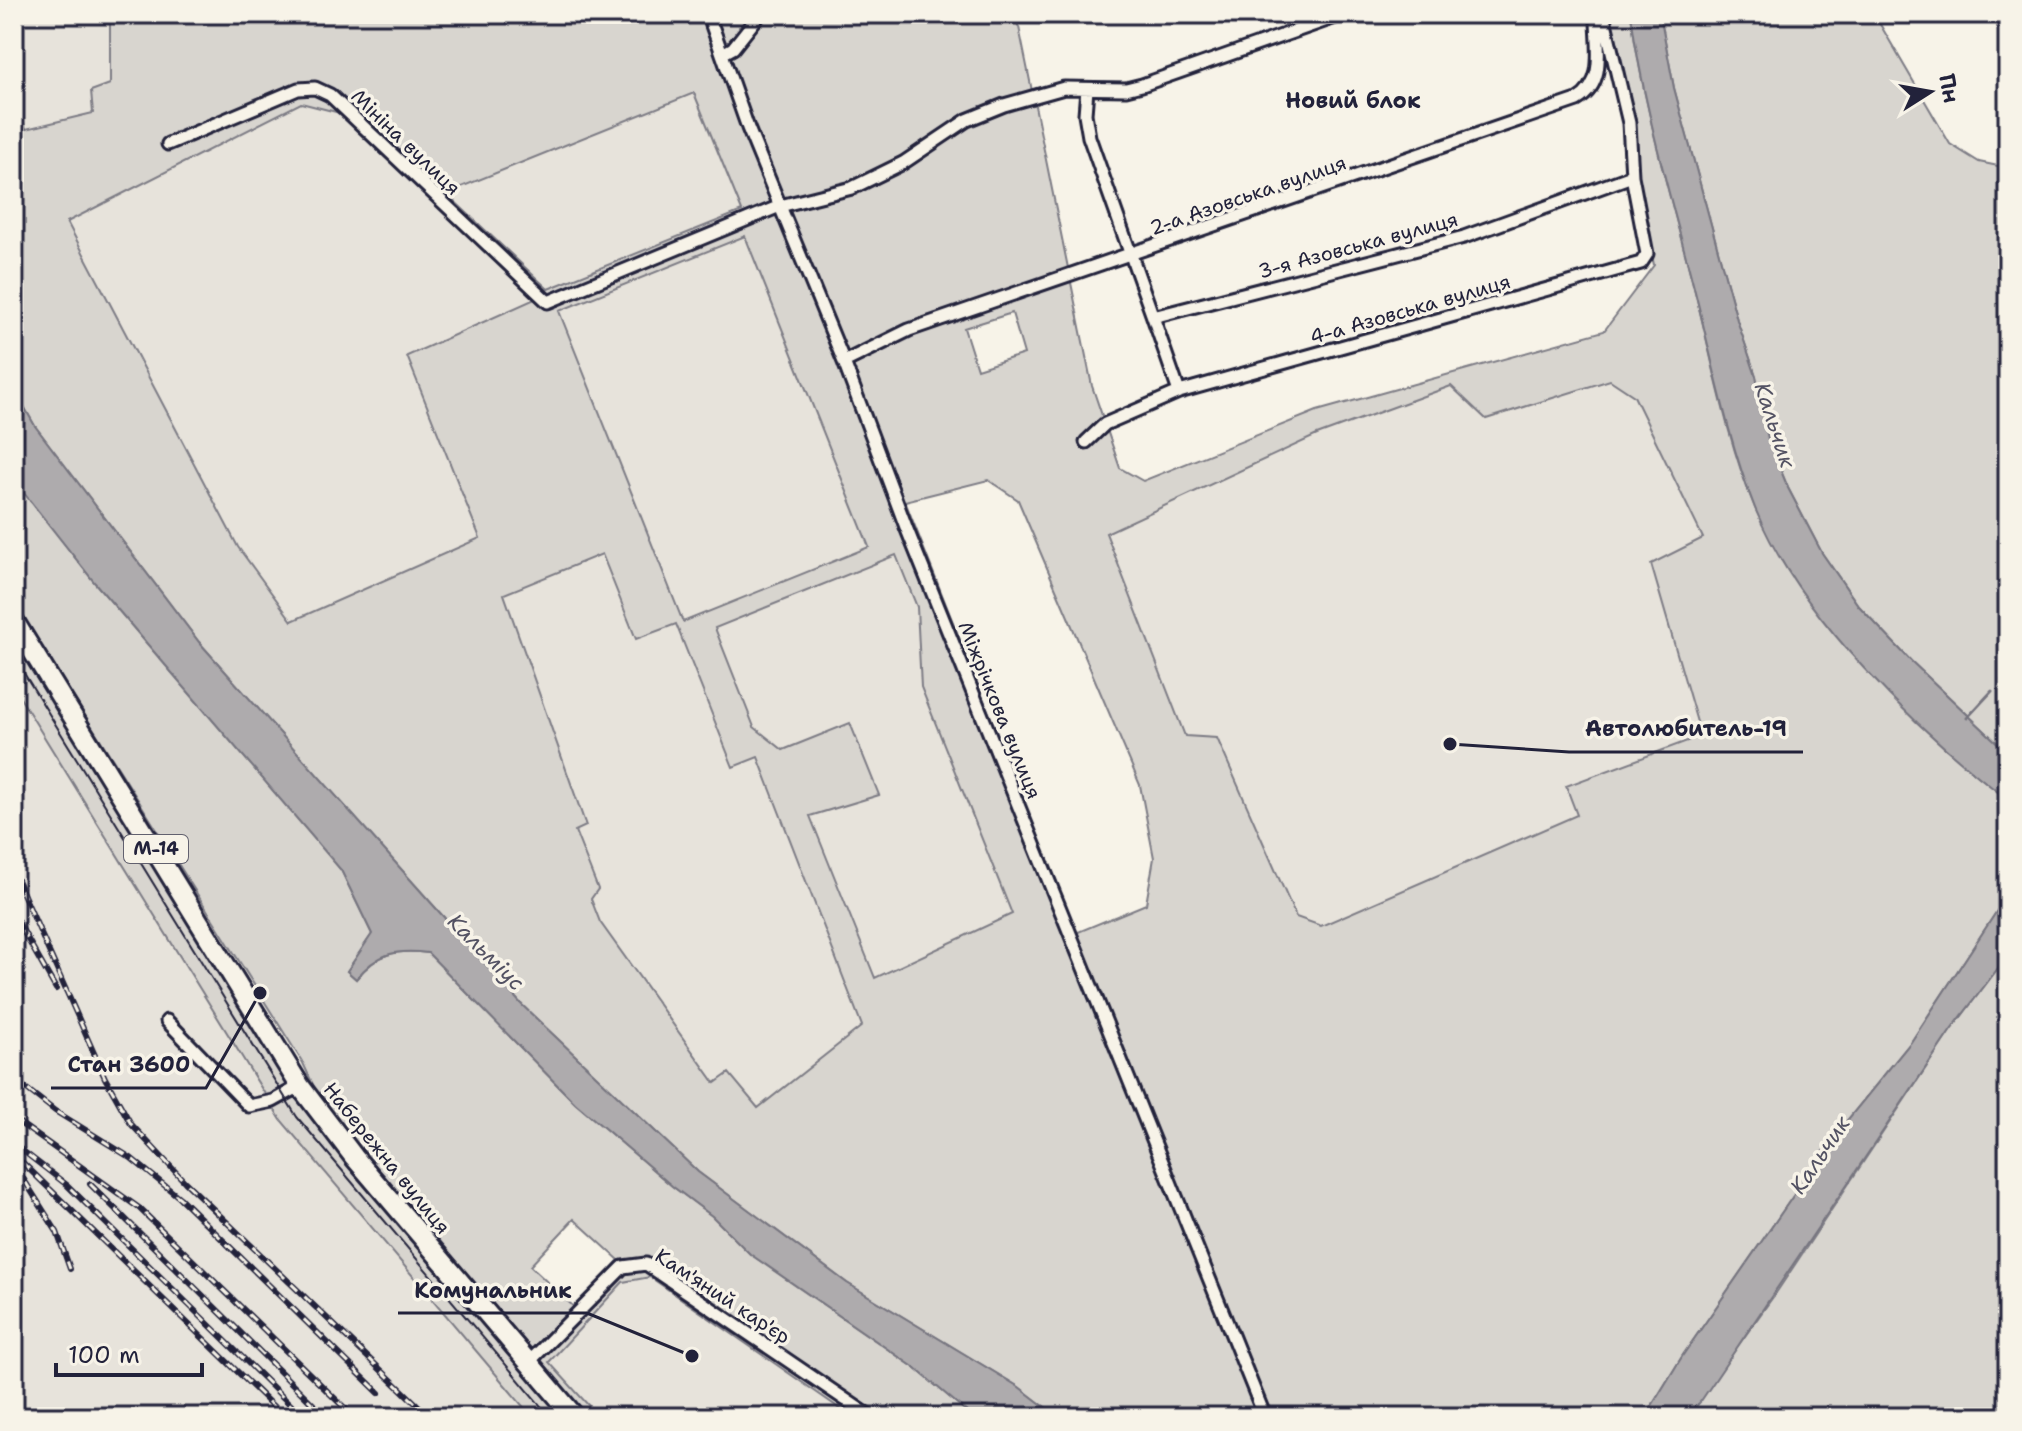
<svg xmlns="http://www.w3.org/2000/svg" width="2022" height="1431" font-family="'Shantell Sans',sans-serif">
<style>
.built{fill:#e7e3db}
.green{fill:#d8d5cf;stroke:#7d7c85;stroke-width:2;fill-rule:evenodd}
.water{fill:#aeabad;stroke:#76747f;stroke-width:2}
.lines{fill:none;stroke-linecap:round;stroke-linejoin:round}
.stream{stroke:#76747f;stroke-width:3}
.minor-casing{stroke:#22223b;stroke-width:17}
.trunk-casing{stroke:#22223b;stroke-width:24}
.minor{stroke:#f7f3e8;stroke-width:11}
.trunk{stroke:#f7f3e8;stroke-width:18}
.tram{stroke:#22223b;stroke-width:2}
.rail-casing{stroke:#22223b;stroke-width:6}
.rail{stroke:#f7f3e8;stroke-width:3;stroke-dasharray:9;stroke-linecap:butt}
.labels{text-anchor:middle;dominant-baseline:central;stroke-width:7;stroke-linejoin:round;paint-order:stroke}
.shield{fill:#f7f3e8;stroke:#62616f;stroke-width:2}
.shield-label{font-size:18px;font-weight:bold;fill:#22223b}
.street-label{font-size:20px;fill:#22223b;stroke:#f7f3e8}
.neighbourhood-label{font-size:22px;font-weight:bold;fill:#22223b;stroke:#f7f3e8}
.water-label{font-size:22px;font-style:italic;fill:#535263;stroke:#f7f3e8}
.leader{fill:none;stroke:#22223b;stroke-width:3}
.callout-dot{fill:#22223b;stroke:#f7f3e8;stroke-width:3}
.callout-label{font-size:22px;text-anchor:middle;font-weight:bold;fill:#22223b;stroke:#f7f3e8;stroke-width:7;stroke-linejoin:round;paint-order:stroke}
</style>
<rect width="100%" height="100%" fill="#f7f3e8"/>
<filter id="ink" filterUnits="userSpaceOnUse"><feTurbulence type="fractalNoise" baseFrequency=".0125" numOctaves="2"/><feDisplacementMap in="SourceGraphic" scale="16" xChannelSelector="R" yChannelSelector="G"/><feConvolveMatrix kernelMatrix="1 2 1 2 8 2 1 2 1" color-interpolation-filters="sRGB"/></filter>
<g filter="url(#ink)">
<!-- built -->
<path class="built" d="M14 14H110V84L94 113 26 129 14 101Z
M695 93 742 212 547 290 449 196 456 189Z
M301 103 340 113 535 299 407 356 480 538 292 621 238 547 67 222Z
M745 236 869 547 683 622 559 311Z
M1611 380 1634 396 1703 538 1651 564 1702 736 1566 786 1577 815 1321 926 1296 917 1218 738 1186 736 1106 533 1317 435 1452 386 1486 419Z
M602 554 636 639 676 624 733 766 758 757 862 1026 758 1108 729 1074 715 1083 600 922 591 898 598 889 574 830 586 825 503 594Z
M896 555 917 607 921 687 1012 914 875 979 810 816 850 724 783 750 754 727 715 628Z
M14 688 281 1120 532 1417H14Z
M650 1277 852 1417H599L548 1362 623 1281Z"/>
<!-- green -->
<path class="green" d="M110 14H1011L1019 27 1092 386 1120 468 1143 481 1317 411 1604 331 1654 265 1636 178 1638 148 1616 38 1604 14H1631C1643 105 1669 191 1692 280 1712 356 1725 436 1755 508 1763 528 1779 547 1791 565 1850 656 1922 733 2008 800V894L1911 1042 1836 1134 1683 1355 1645 1417H1058L1019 1387 847 1283 698 1172 522 1005 199 642 35 426 14 389V101L26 129 93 113 91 91 110 84ZM694 93 742 211 548 289 449 196 456 189ZM301 103 340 113 535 299 407 356 480 538 292 621 238 547 67 222ZM745 236 869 547 683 622 559 311ZM1012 313 1024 354 977 369 964 328ZM1610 380 1634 396 1703 538 1651 564 1701 736 1566 786 1577 815 1321 926 1296 917 1217 738 1185 736 1106 533 1317 435 1451 386 1486 419ZM988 480 1018 500 1140 785 1154 858 1146 904 1076 933 905 501ZM602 554 636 639 676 624 733 767 758 757 862 1026 758 1108 729 1073 715 1083 600 922 591 899 598 889 575 831 586 826 504 594ZM896 555 917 607 921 687 1012 914 875 978 810 816 879 795 850 723 783 750 754 727 715 628Z
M1660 14H1874L1950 144 1979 162 2008 168V753L1911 661 1858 605 1822 553 1788 488 1768 439 1756 376 1737 320 1674 88Z
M14 479 95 583 341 870 372 934 347 971 356 979C377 953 395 949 428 953L575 1103 672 1186 712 1216 750 1254 915 1368 973 1417H852L650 1277 623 1282 549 1362 599 1417H587L321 1102 303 1063 14 602ZM574 1219 619 1260 575 1308 530 1266Z
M14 637 307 1113 562 1417H532L281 1120 14 688Z
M2008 955V1417H1687L1778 1290 1951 1030Z"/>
<!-- water -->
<path class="water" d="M1631 14H1660L1674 88 1737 320 1756 376 1768 439 1788 488 1822 553 1858 605 1911 661 2008 753V800C1918 731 1798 615 1755 508 1726 435 1712 356 1692 280 1669 191 1643 105 1631 14Z
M14 389 35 426 199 642 522 1005 698 1172 847 1283 1019 1387 1058 1417H973L915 1368 750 1254 712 1216 672 1186 575 1103 428 953C395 949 377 953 356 979L347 971 372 934 341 870 95 583 16 483Z
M2008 894V955L1951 1030 1701 1401 1687 1417H1645L1683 1355 1836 1134 1911 1042Z"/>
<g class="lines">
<!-- stream -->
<path class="stream" d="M2006 187 2008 188
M2002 680 2008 674
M1967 718 1992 691"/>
<defs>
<path id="minor" d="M708 14 748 128 844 362 906 527 1265 1417
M722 54 733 48 760 14
M1087 89 1085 114 1089 137 1153 317 1464 237 1632 176
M168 144 298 89 315 88 330 95 548 302 780 206 852 188 903 163 967 120 1004 105 1064 88 1126 89 1142 85 1344 14
M844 362 909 330 1577 100C1608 82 1596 44 1597 14
M1179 392 1641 263 1647 254 1632 176 1629 123 1603 14
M1086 442 1105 424 1179 392 1153 317
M167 1021 249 1106 273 1101 300 1086
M529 1362 623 1267 646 1264 871 1417"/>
<path id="trunk" d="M14 621 300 1086 354 1157 575 1417"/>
</defs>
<!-- minor casing -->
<use href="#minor" class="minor-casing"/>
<!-- trunk casing -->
<use href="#trunk" class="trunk-casing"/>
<!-- minor -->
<use href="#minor" class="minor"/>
<!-- trunk -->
<use href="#trunk" class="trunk"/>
<!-- tram -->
<path class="tram" d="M14 657 297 1117 550 1417"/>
<defs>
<path id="rail" d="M14 873 105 1078 131 1124 185 1182 430 1417
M14 915 56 989
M14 1079 55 1111 131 1158 180 1198 379 1393
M14 1119 139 1208 354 1417
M14 1144 67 1185 303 1417
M23 1163 284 1417
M16 1167 57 1232 70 1269
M90 1184 326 1417"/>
</defs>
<!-- rail casing -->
<use href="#rail" class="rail-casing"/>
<!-- rail -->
<use href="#rail" class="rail"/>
</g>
</g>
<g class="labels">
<!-- shield labels -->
<rect class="shield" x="124" y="835" width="64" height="28" rx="6"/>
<g class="shield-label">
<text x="156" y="849">М-14</text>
</g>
<!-- street labels -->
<g class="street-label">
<text transform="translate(406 142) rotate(44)">Мініна вулиця</text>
<text transform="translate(1248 195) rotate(-19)">2-а Азовська вулиця</text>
<text transform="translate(1358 245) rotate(-15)">3-я Азовська вулиця</text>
<text transform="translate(1410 309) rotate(-16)">4-а Азовська вулиця</text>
<text transform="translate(1000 710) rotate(68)">Міжрічкова вулиця</text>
<text transform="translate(387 1158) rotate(51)">Набережна вулиця</text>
<text transform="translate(723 1296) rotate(33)">Кам'яний кар'єр</text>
</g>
<!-- neighbourhood labels -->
<g class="neighbourhood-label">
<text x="1353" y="100">Новий блок</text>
</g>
<!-- water labels -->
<g class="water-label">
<text transform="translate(1775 425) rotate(72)">Кальчик</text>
<text transform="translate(486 952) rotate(45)">Кальміус</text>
<text transform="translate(1820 1155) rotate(-56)">Кальчик</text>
</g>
</g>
<!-- callouts -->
<path class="leader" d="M1450 744L1569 752H1803M260 993L206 1088H51M692 1356L587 1313H398"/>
<g class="callout-dot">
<circle cx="1450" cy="744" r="8"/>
<circle cx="260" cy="993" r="8"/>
<circle cx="692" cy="1356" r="8"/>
</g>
<g class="callout-label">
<text x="1686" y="736">Автолюбитель-19</text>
<text x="129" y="1072">Стан 3600</text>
<text x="493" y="1298">Комунальник</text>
</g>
<!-- margin -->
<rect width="2022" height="1431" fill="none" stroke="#f7f3e8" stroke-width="48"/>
<rect x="24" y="24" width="1974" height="1383" fill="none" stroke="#22223b" stroke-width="3" filter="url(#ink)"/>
<!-- north arrow -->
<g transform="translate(1930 92) rotate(79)" stroke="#f7f3e8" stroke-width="6" paint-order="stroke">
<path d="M0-6L14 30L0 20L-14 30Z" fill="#22223b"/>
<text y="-12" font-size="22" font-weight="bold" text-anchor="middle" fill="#22223b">Пн</text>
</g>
<!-- scale -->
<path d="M56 1363v12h146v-12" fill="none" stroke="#22223b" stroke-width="4"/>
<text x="68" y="1363" font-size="24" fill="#22223b" stroke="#f7f3e8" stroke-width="6" paint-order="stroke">100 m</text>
</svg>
